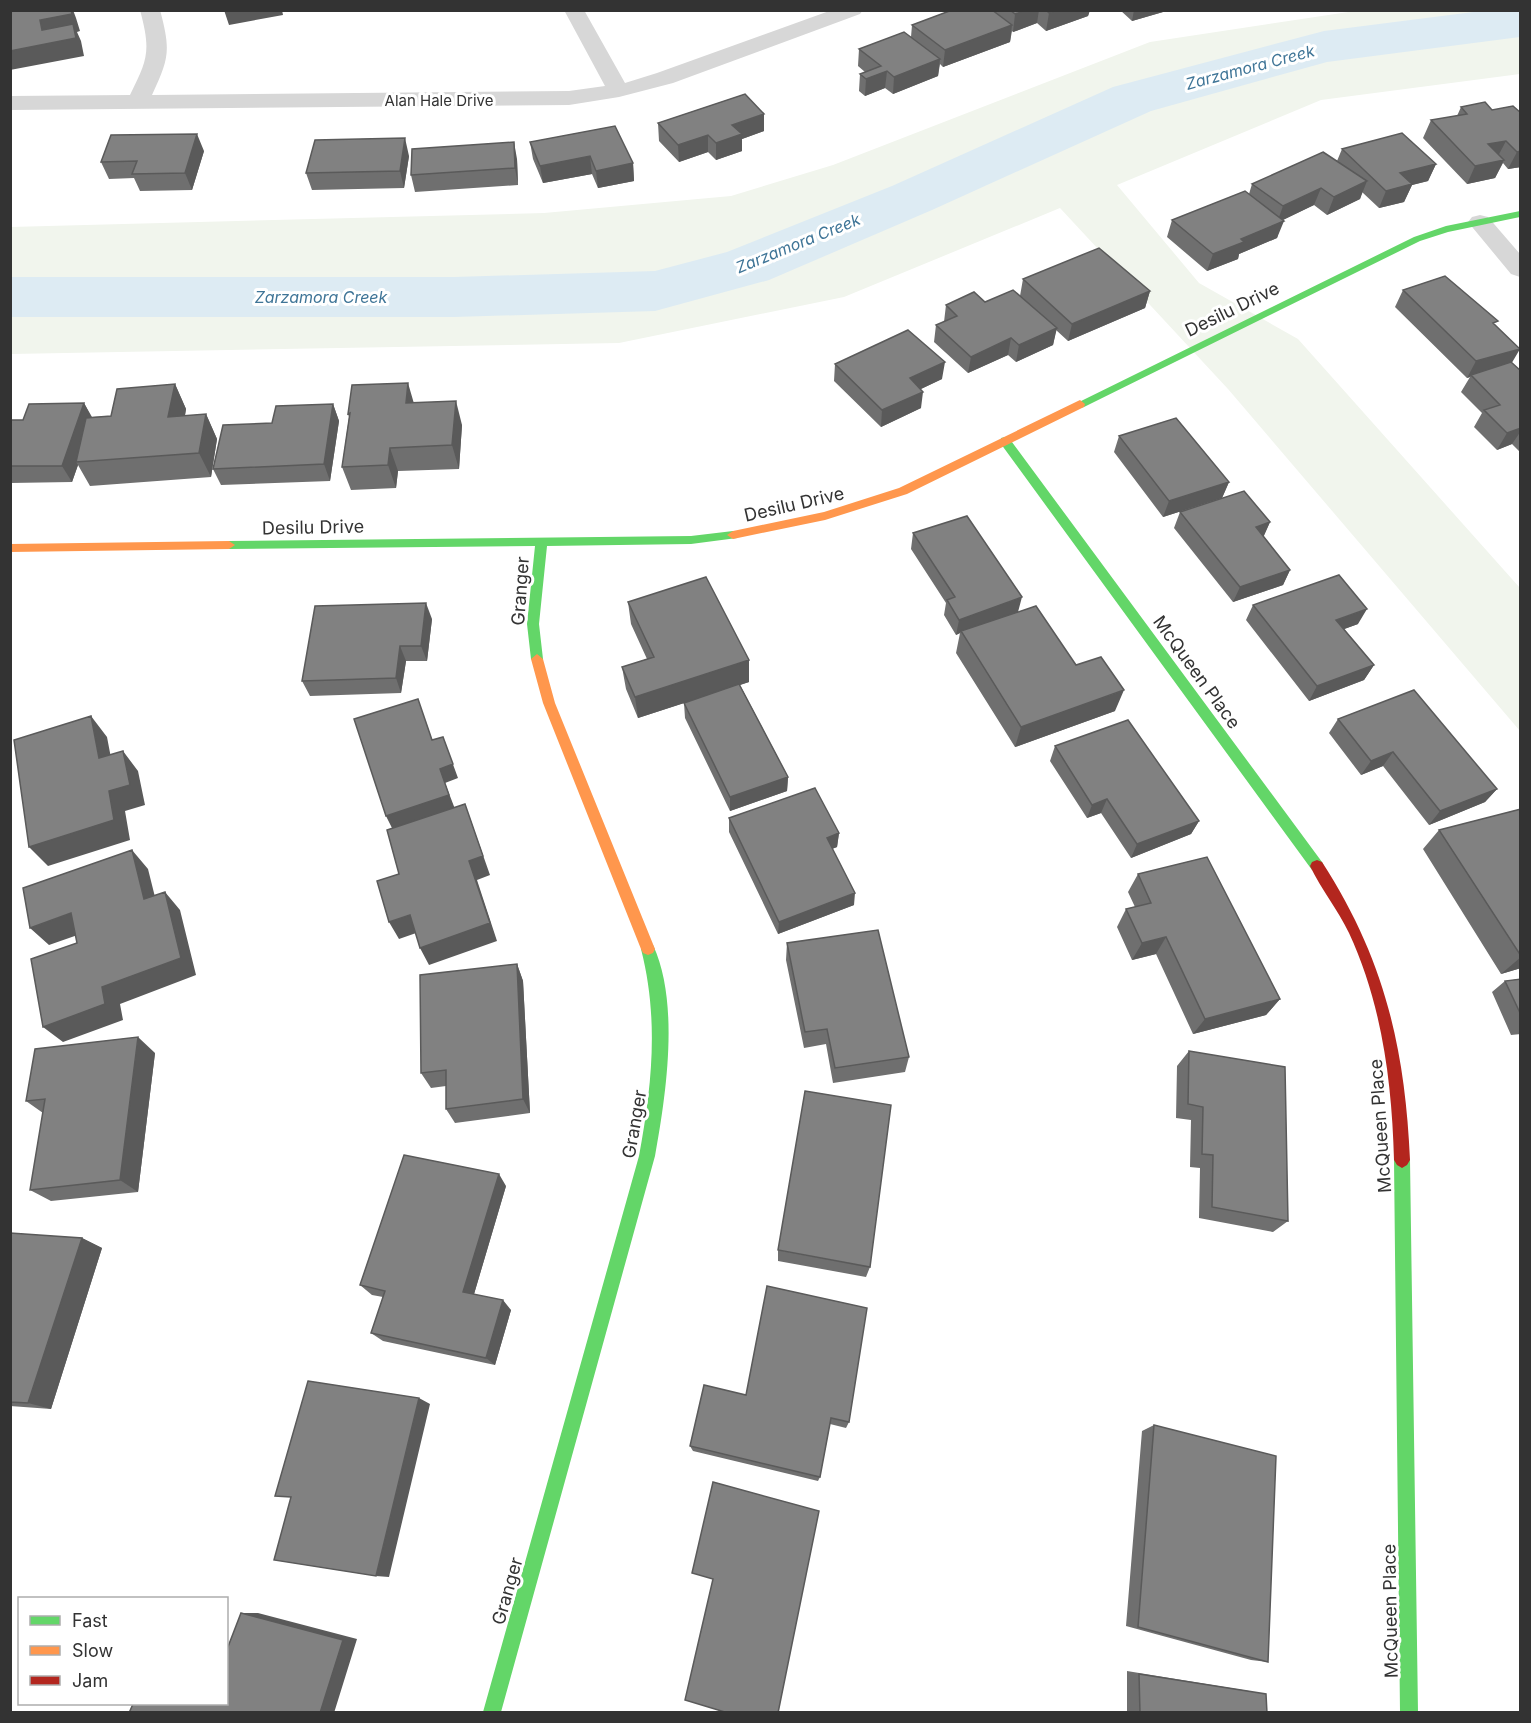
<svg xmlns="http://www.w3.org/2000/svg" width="1531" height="1723" font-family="Inter,sans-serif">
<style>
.green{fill:#f1f5ed}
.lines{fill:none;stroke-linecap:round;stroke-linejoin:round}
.river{fill:#ddebf3;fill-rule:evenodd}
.street{fill:#d7d7d7;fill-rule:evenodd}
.fast{fill:#63d668;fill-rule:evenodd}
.slow{fill:#ff974d;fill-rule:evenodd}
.jam{fill:#b3261e;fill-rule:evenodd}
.wall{fill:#6f6f6f}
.shaded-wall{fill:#5a5a5a}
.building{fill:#818181;stroke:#5a5a5a;stroke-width:1.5}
.labels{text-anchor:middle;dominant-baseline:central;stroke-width:6;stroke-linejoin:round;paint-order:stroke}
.far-street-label{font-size:15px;fill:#333;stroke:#fff}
.far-water-label{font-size:16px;font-style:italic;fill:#3f7597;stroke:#fff}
.street-label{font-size:18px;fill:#333;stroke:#fff}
</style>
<rect width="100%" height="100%" fill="#fff"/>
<!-- green -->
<path class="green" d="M1355 11H1520V74L1321 100 1117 185 1199 283 1298 339 1520 588V731L1228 389 1060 208 844 297 619 343 11 354 10 227 544 213 731 196 833 165 1150 42Z"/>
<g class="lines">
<!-- river -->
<path class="river" d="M1489 10H1520V37L1327 62 1151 111 932 210 769 280 655 311 454 317H10V277H454L655 271 727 252 892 186 1113 87 1324 31Z"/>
<!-- street -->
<path class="street" d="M140 10H160C171 51 169 58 152 95L569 91 605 86 564 10H584L625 83 657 73 832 10H863L860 14 673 83 619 97 569 105 10 110V96L130 95C148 59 151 51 140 10Z
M1480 215 1488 217 1520 254V277L1511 274 1468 222 1472 217Z"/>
<!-- fast -->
<path class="fast" d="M1520 211V217L1448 232 1420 241 1084 407 1080 408 1075 404 1414 237 1446 226Z
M1005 437 1009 438 1322 862 1324 866 1322 870 1317 872 1312 870 1001 444V438Z
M733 531 739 535 737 538 691 544 547 546 539 624 543 659 537 664 531 659 527 624 535 546 229 549 223 545 229 541 691 536Z
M648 943 653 945C680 1003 666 1095 655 1156L501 1712H483L639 1156C652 1086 659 1019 641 949L643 945Z
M1402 1152 1407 1155 1410 1160 1418 1712H1400L1394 1160 1397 1155Z"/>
<!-- slow -->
<path class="slow" d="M1080 400 1085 404 1084 407 907 494 825 520 733 539 727 535 733 531 824 512 899 488Z
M229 541 235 545 229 549 10 552V544Z
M537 654 543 659 555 703 655 949 653 953 648 955 643 953 641 949 543 703 531 659Z"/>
<!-- jam -->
<path class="jam" d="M1317 860 1322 862C1384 958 1405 1047 1410 1160L1407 1165 1402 1168 1397 1165 1394 1160C1392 1083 1382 1004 1349 933 1338 910 1321 889 1310 866L1312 862Z"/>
</g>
<!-- wall -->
<path class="wall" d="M952 10H1090L1088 16 1046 31 1037 23 1013 32 1012 31 1010 42 943 67 940 64 938 76 893 94 885 88 865 96 859 91 860 74 865 72 858 66 859 49 911 37 912 25Z
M1120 10H1164L1163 12 1132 21Z
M1513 106 1521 167 1508 169 1503 163 1495 178 1467 184 1423 138 1431 120 1457 116 1461 107 1492 110Z
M658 123 764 131 742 139V151L716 160 708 152 679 162 659 141Z
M530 142 633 163 634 181 598 188 592 174 543 183 533 159Z
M1342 149 1436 164 1428 181 1412 185 1404 202 1379 208 1362 192 1360 199 1327 215 1314 205 1282 220 1277 238 1239 254 1238 259 1207 271 1167 237 1172 220 1249 194 1252 184 1337 161Z
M204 151 192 190 140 191 134 178 109 179 101 162Z
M409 156 404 188 312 190 306 173Z
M517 159 518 185 415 192 411 175Z
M1023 279 1150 291 1145 308 1068 341 1056 330 1053 345 1016 362 1008 355 968 373 934 342 936 325 944 322 946 305 985 302 1020 296Z
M1403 290 1495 325 1511 363 1521 371V453L1512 444 1497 450 1474 427 1482 413 1461 392 1470 377 1467 378 1395 307Z
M835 364 942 379 921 389V408L881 427 834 381Z
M175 384 186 409 185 416 206 414 217 439 211 477 90 486 78 465 72 482 10 483V420H23L84 403 92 417 111 416Z
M414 402 462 425 459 469 398 471 396 488 351 490 342 467 349 417 348 414Z
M333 404 339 421 330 481 221 485 213 469 272 423Z
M1119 436 1229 482 1222 498 1163 517 1114 452Z
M1180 512 1270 522 1263 537 1290 570 1283 585 1233 602 1174 528Z
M913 533 1019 612 1076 665 1115 711 1015 747 956 653 960 633 956 635 944 615 946 603 911 549Z
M628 602 749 660V682L740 685 788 777 787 791 730 811 685 718 684 703 638 718 626 689 622 667 647 659 631 624Z
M1253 605 1358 624 1344 629 1374 665 1364 680 1309 701 1246 620Z
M432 619 427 661H406L401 693 310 696 302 681Z
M1338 719 1497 789 1485 802 1429 825 1383 766 1361 775 1329 733Z
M1055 746 1199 821 1191 834 1131 858 1101 813 1087 818 1050 761Z
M1521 809V968L1501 974 1423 849 1439 830Z
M729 818 839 833 837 847 832 849 854 905 778 934 729 832Z
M1138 874 1280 999 1266 1015 1193 1034 1156 954 1132 960 1117 927 1126 909 1135 907 1128 892Z
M787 943 909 1057 905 1072 833 1083 826 1044 804 1048 786 960Z
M517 964 523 981 530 1113 455 1123 446 1109V1086L431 1088 421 1073Z
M1521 979V1034L1511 1035 1492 992 1505 981Z
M1189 1051 1288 1221 1273 1232 1199 1218 1200 1168 1190 1167 1191 1120 1176 1118 1177 1066Z
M155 1053 138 1192 51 1201 30 1190 43 1113 26 1101Z
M506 1186 474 1294 511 1310 495 1365 383 1341 371 1333 383 1297 372 1295 360 1285Z
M10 1233 82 1238 102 1248 51 1409 10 1406Z
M778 1250 870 1267 866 1277 778 1261Z
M704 1385 849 1422 846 1428 830 1424 820 1477 818 1481 693 1451 690 1446Z
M1154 1425 1268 1662 1251 1660 1126 1626 1142 1431Z
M1127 1671 1249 1691 1267 1713H1127Z"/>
<!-- shaded-wall -->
<path class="shaded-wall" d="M71 10H73L76 18 80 31 77 32 81 41 84 56 10 70V51L42 30 40 20Z
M224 10H282L283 15 229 25Z
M1027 10H1039L1037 23 1013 32 1015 14Z
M1058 10H1090L1088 16 1046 31 1049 13Z
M1134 10H1164L1163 12 1132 21Z
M1012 25 1010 42 943 67 945 50Z
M940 59 938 76 893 94 894 77Z
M887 71 885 88 865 96 866 79Z
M764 114V131L742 139V151L716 160V143L732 125Z
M197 134 204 151 192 190 185 173Z
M708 135V152L679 162 678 145Z
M405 138 409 156 404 188 400 171Z
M1506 141 1497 158 1488 144Z
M514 142 517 159 518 185 515 168Z
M1521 151V167L1508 169 1517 152Z
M590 156 592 174 543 183 540 166Z
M1504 160 1495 178 1467 184 1475 166Z
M633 163 634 181 598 188 596 171Z
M1436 164 1428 181 1412 185 1404 202 1379 208 1386 191 1400 173Z
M1367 181 1360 199 1327 215 1334 197Z
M1321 188 1314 205 1277 223 1283 206Z
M1284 221 1277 238 1239 254 1238 259 1207 271 1213 254 1241 239Z
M1150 291 1145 308 1068 341 1072 324Z
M1057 328 1053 345 1016 362 1019 345Z
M1011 338 1008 355 968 373 971 357Z
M1520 349 1510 366 1471 375 1470 377 1467 378 1476 361Z
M945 362 942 379 908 395 910 378Z
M408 383 415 407 406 403Z
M175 384 186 409 180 441 168 417Z
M923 392 921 408 881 427 882 410Z
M456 401 462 425 459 469 452 445Z
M84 403 93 420 76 462 78 465 72 482 62 466Z
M333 404 339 421 330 481 324 464Z
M206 414 217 439 211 477 199 453Z
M1521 428V431L1512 444 1497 450 1507 433Z
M390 448 398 471 396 488 388 465Z
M1229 482 1222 498 1163 517 1169 501Z
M1270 522 1263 538 1256 527Z
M1290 570 1283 585 1233 602 1240 587Z
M1022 597 1018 612 961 631 960 633 956 635 959 620Z
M426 603 432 619 427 661 421 646Z
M1367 609 1358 624 1328 635 1336 620Z
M400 646 406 661 401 693 396 678Z
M749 660V682L638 718 635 697Z
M1374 665 1364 680 1309 701 1317 686Z
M1124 690 1115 711 1015 747 1021 727Z
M91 716 107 737 115 779 99 758Z
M443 737 458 778 445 783 455 809 393 830 386 816 440 769Z
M123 751 138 771 145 805 125 811 130 840 48 866 29 847 109 791Z
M1393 752 1383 766 1361 775 1371 761Z
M788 777 787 791 730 811V797Z
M1497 789 1485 802 1429 825 1440 811Z
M1107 799 1101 813 1087 818 1092 805Z
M465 804 490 875 477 880 497 941 429 965 420 948 469 861Z
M1199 821 1191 834 1131 858 1137 844Z
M839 833 837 847 826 851 827 838Z
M132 850 148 869 160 917 144 899Z
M165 892 180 910 196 975 120 1004 123 1020 63 1042 43 1027 102 987Z
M855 893 854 905 778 934 779 922Z
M71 913 89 931 49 945 30 928Z
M410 915 419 932 399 939 389 922Z
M1166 937 1156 954 1132 960 1142 943Z
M1521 957V968L1501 974Z
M517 964 523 981 530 1113 523 1099Z
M1280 999 1266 1015 1193 1034 1205 1019Z
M138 1037 155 1053 138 1192 120 1180Z
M499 1174 506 1186 472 1301 463 1292Z
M82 1238 102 1248 51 1409 28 1403Z
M503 1300 511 1310 495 1365 486 1358Z
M419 1398 430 1404 389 1577 376 1576Z
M241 1613H258L357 1639 334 1713H320Z"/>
<!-- building -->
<path class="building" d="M16 10H71L72 14 40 20 42 30 73 24 76 38 10 51V12Z
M952 10H992L1012 25 945 50 912 25Z
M1010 10H1027L1015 14Z
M1046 10H1058L1049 13Z
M904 32 940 59 894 77 887 71 866 79 860 74 881 66 859 49Z
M745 94 764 114 732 125 742 134 716 143 708 135 678 145 658 123Z
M1485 102 1492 110 1513 106 1521 113V151L1517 152 1506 141 1488 144 1504 160 1475 166 1431 120 1467 114 1461 107Z
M615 126 633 163 596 171 590 156 540 166 530 142Z
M1402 133 1436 164 1400 173 1412 184 1386 191 1342 149Z
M197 134 185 173 132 174 137 161 101 162 111 135Z
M405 138 400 171 306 173 315 140Z
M514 142 515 168 411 175 412 149Z
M1323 152 1367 181 1334 197 1321 188 1283 206 1252 184Z
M1245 191 1284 221 1241 239 1244 242 1213 254 1172 220Z
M1099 248 1150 291 1072 324 1023 279Z
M1445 276 1498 321 1493 323 1520 349 1476 361 1403 290Z
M1013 290 1057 328 1019 345 1011 338 971 357 936 325 957 316 946 305 974 292 985 302Z
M908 330 945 362 910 378 923 392 882 410 835 364Z
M1511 362 1521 371V428L1507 433 1484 410 1500 405 1471 375Z
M408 383 406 403 456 401 452 445 390 448 388 465 342 467 350 413 348 414 352 385Z
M175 384 168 417 206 414 199 453 76 462 86 418 111 416 117 389Z
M84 403 62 466H10V420H23L29 404Z
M333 404 324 464 213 469 223 425 272 423 276 406Z
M1176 418 1229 482 1169 501 1119 436Z
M1244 491 1270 522 1256 527 1290 570 1240 587 1180 512Z
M967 516 1022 597 959 620 947 600 955 597 913 533Z
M1339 575 1367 609 1336 620 1374 665 1317 686 1253 605Z
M706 577 749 660 635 697 622 667 654 657 628 602Z
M426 603 421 646H400L396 678 302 681 315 606Z
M1036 606 1076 665 1101 657 1124 690 1021 727 961 631Z
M739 684 788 777 730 797 684 703Z
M1414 690 1497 789 1440 811 1393 752 1371 761 1338 719Z
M418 699 432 740 443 737 453 764 440 769 449 795 386 816 354 719Z
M91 716 99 758 123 751 130 785 109 791 114 820 29 847 14 740Z
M1128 720 1199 821 1137 844 1107 799 1092 805 1055 746Z
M815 788 839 833 827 838 855 893 779 922 729 818Z
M465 804 483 856 469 861 490 923 420 948 410 915 389 922 377 881 399 874 387 830Z
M1521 809V956L1439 830Z
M132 850 144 899 165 892 181 958 102 987 105 1004 43 1027 31 959 77 943 71 913 30 928 23 888Z
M1207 857 1280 999 1205 1019 1166 937 1142 943 1126 909 1151 903 1138 874Z
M878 930 909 1057 835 1068 827 1029 805 1032 787 943Z
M517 964 523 1099 446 1109V1070L421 1073 420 975Z
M1521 979V1015L1505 981Z
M138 1037 120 1180 30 1190 45 1099 26 1101 35 1049Z
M1189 1051 1285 1067 1288 1221 1212 1207 1213 1155 1202 1154 1203 1107 1188 1104Z
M805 1091 891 1105 870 1267 778 1250Z
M404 1155 499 1174 463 1292 503 1300 486 1358 371 1333 385 1291 360 1285Z
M10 1233 82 1238 28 1403 10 1402Z
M767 1286 867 1308 849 1422 831 1418 820 1477 690 1446 704 1385 746 1395Z
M308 1381 419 1398 376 1576 274 1560 291 1497 275 1496Z
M1154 1425 1276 1456 1268 1662 1138 1627Z
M713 1482 819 1511 778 1713H728L685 1700 713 1579 692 1573Z
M241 1613 343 1640 320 1713H129L133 1704H226V1652Z
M1139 1674 1266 1694 1267 1713H1140Z"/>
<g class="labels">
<!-- far-street labels -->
<g class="far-street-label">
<text x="439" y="100">Alan Hale Drive</text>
</g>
<!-- far-water labels -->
<g class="far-water-label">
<text transform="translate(1250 67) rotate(-15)">Zarzamora Creek</text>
<text transform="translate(798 243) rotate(-22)">Zarzamora Creek</text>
<text x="321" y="297">Zarzamora Creek</text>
</g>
<!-- street labels -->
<g class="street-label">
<text transform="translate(1232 309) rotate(-26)">Desilu Drive</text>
<text transform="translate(794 504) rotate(-13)">Desilu Drive</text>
<text transform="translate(313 527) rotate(-1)">Desilu Drive</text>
<text transform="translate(520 591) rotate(-86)">Granger</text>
<text transform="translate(1197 672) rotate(54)">McQueen Place</text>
<text transform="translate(634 1124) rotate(-80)">Granger</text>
<text transform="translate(1380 1126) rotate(-94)">McQueen Place</text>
<text transform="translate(507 1591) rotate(-74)">Granger</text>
<text transform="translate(1390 1611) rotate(-91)">McQueen Place</text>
</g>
</g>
<!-- border -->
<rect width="1531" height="1723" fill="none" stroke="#333333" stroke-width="24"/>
<!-- legend -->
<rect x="18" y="1597" width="210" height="108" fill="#ffffff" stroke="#adadad" stroke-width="1.5"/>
<rect x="30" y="1616" width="30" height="9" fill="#63d668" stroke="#adadad" stroke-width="1.5"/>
<text x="72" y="1627" font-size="18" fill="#333333">Fast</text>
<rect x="30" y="1646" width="30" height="9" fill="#ff974d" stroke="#adadad" stroke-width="1.5"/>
<text x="72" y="1657" font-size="18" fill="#333333">Slow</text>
<rect x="30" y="1676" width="30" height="9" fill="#b3261e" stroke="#adadad" stroke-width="1.5"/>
<text x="72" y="1687" font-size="18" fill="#333333">Jam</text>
</svg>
